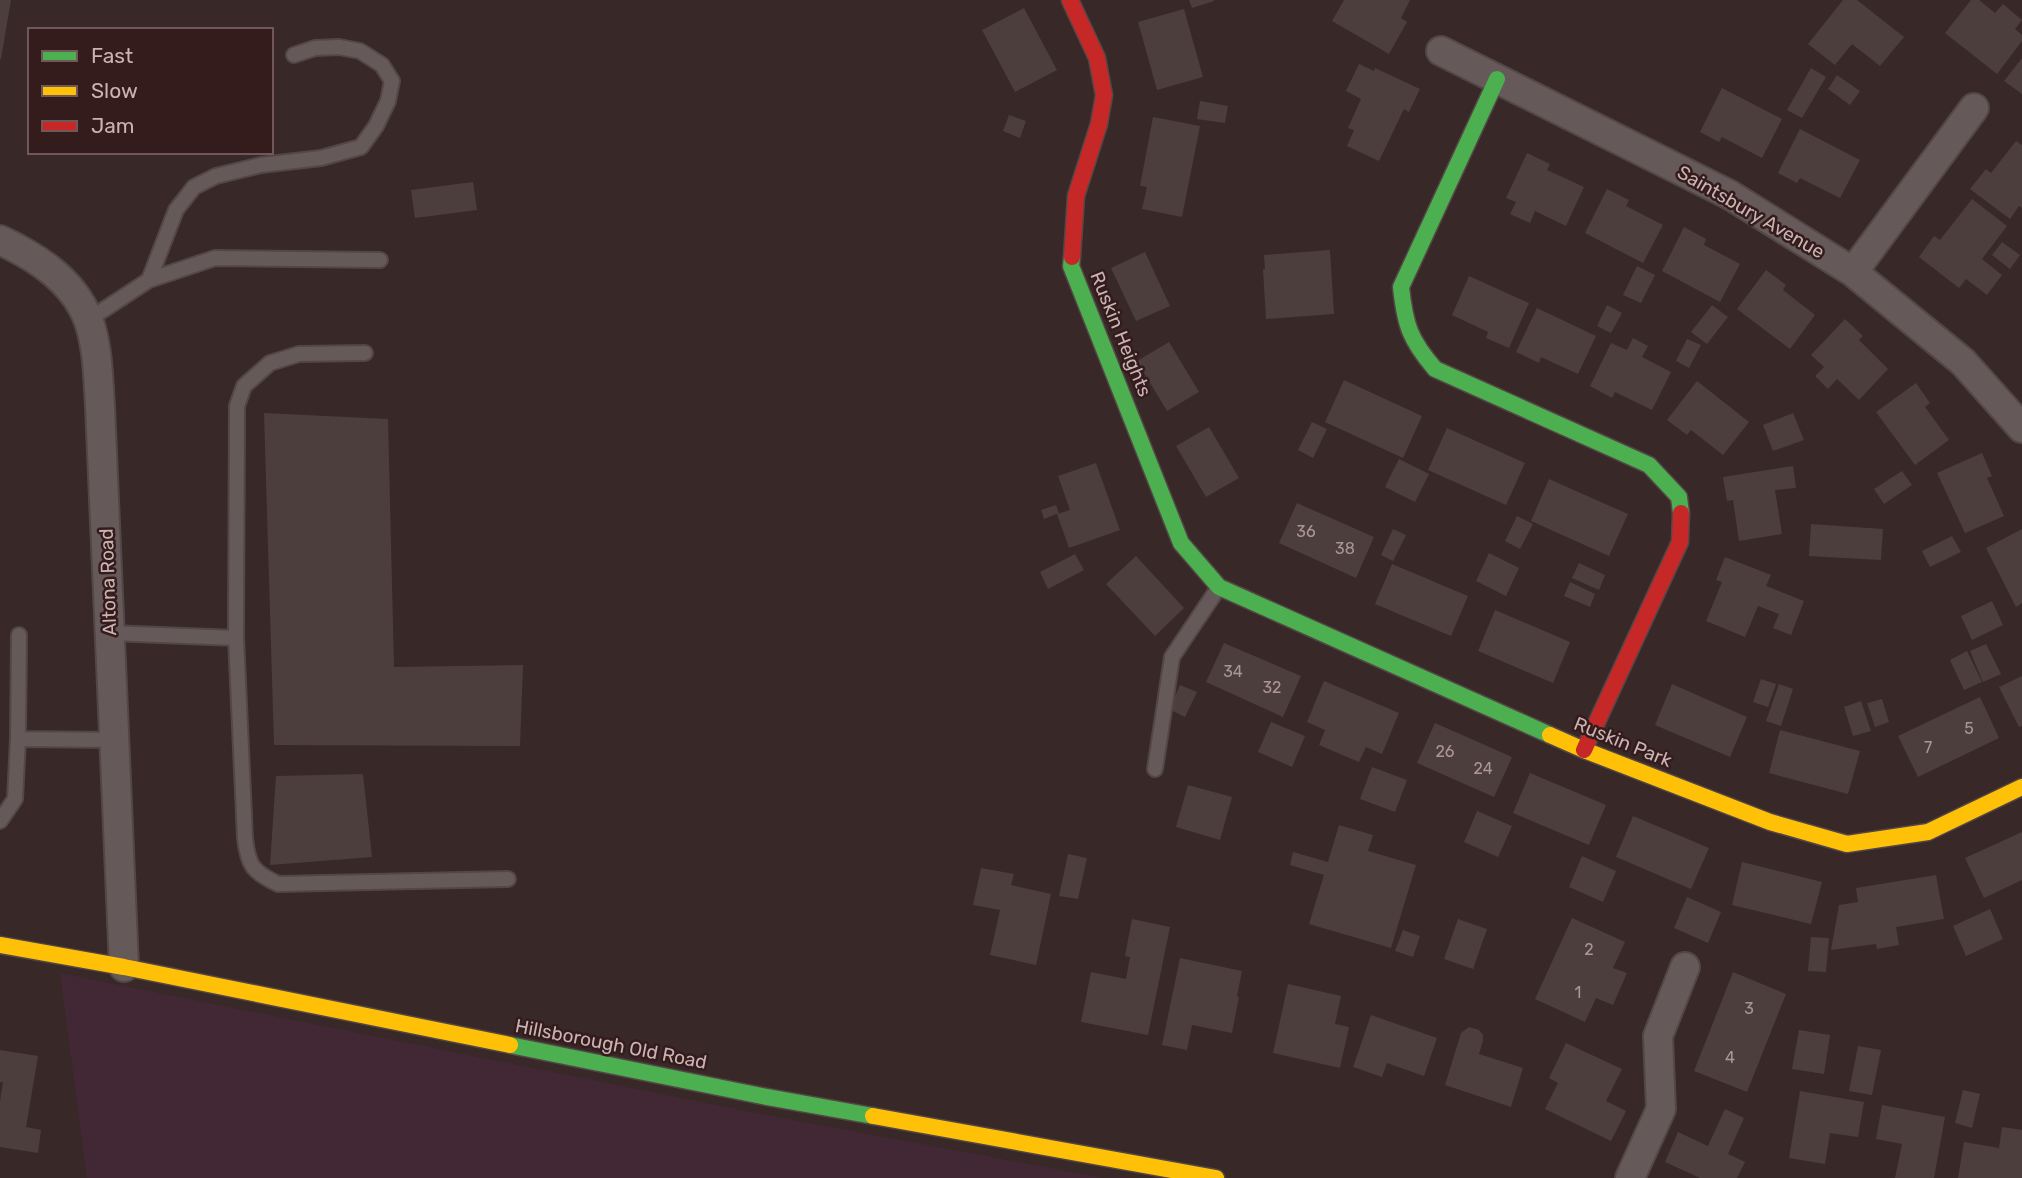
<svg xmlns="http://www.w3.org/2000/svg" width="2022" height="1178" font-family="Rubik,sans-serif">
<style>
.green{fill:#422834}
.building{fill:#4d3e3e}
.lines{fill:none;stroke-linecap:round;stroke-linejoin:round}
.lane-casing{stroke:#524646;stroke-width:18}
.street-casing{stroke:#524646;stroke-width:32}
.fast-casing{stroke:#544646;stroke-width:19}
.slow-casing{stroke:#544646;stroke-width:19}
.jam-casing{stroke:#544646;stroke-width:19}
.lane{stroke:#665959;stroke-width:14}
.street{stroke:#665959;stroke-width:28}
.fast{stroke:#4caf50;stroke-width:16}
.slow{stroke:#ffc107;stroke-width:16}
.jam{stroke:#c62828;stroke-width:16}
.labels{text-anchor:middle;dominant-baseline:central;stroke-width:5;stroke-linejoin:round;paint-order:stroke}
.number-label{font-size:16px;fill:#ab9695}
.street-label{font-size:19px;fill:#cab3b2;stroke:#331c1b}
</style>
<rect width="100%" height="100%" fill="#382828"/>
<!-- green -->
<path class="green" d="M60 973 761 1114 1104 1178H87Z"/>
<!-- building -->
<path class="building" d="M0 0H11L1 59H0Z
M1189 0H1214V1L1192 8Z
M1344 0H1410L1401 18 1407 22 1389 54 1332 21Z
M1843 0H1857L1904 37 1880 66 1852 44 1835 65 1808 44Z
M1971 0H1979L1995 13 2003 4 2022 20 2015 29 2022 35V41L1997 74 1945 33Z
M1024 8 1057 70 1015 92 982 30Z
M1184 9 1203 77 1157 90 1138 22Z
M2022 58V94L2004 81Z
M1359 64 1374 71 1375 68 1420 89 1409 112 1404 109 1379 161 1347 146 1354 130 1348 128 1361 99 1346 91Z
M1811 68 1826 77 1802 118 1787 110Z
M1837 75 1860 91 1850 105 1828 89Z
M1722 88 1782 119 1762 158 1722 137 1719 142 1700 132Z
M1200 101 1228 106 1225 123 1197 119Z
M1009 115 1026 121 1020 138 1003 131Z
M1153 117 1200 126 1182 217 1142 209 1147 187 1140 186Z
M1800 129 1860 160 1840 198 1800 178 1797 183 1778 173Z
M2016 141 2022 145V208L2019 206 2010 219 1970 189 1986 169 1991 173Z
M1527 153 1550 164 1547 170 1584 187 1566 226 1535 211 1530 223 1510 214 1516 202 1506 198Z
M473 182 477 210 415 218 411 190Z
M1607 189 1629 200 1626 206 1663 225 1643 263 1585 233Z
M1972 199 2007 226 1982 259 2002 275 1987 295 1966 279 1959 288 1919 257 1934 236 1940 240Z
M1684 227 1706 239 1704 245 1740 264 1720 302 1662 271Z
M2002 242 2020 255 2010 269 1992 255Z
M1330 250 1334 314 1266 319 1263 269H1265L1264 255Z
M1145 252 1170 306 1136 321 1111 268Z
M1637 266 1655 275 1641 303 1623 295Z
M1766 270 1786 285 1783 290 1815 315 1790 349 1737 309Z
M1469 276 1529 303 1509 348 1486 338 1488 332 1452 315Z
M1607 305 1622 313 1611 333 1597 326Z
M1712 305 1728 317 1707 344 1691 332Z
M1537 308 1596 336 1578 374 1541 357 1539 363 1516 352Z
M1845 319 1863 336 1859 340 1888 369 1859 400 1837 379 1828 389 1815 376 1824 367 1811 355Z
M1633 338 1648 346 1642 357 1671 372 1652 410 1615 392 1612 398 1590 386 1611 343 1627 350Z
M1687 339 1701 345 1689 368 1676 361Z
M1169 342 1199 392 1167 411 1137 361Z
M1344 380 1422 416 1403 458 1325 422Z
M1697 381 1749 422 1723 455 1691 430 1687 435 1667 420Z
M1916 383 1930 403 1925 407 1949 440 1915 465 1876 412Z
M264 413 388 419 394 667 523 665 520 746 274 745Z
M1793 413 1804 440 1773 451 1763 425Z
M1312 422 1327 429 1313 458 1298 450Z
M1209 427 1239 478 1206 497 1176 446Z
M1447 428 1525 463 1506 505 1428 470Z
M1982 453 1992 476 1987 478 2004 516 1965 533 1937 473Z
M1399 459 1429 474 1415 502 1385 487Z
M1096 463 1120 530 1069 548 1057 514 1070 510 1058 476Z
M1793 466 1796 488 1775 490 1782 534 1739 541 1733 500 1727 501 1723 477Z
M1902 471 1912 485 1884 504 1874 489Z
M1549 479 1628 514 1609 556 1531 521Z
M1297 503 1374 537 1356 578 1279 543Z
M1056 505 1059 513 1044 519 1041 510Z
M1517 516 1533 524 1520 549 1505 541Z
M1811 524 1883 529 1881 560 1809 556Z
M1393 529 1406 535 1393 561 1381 555Z
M2022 529V603L2016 607 1986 548Z
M1952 536 1961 552 1930 567 1922 551Z
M1489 553 1519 568 1506 596 1476 581Z
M1075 554 1084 570 1048 589 1040 572Z
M1136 556 1184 608 1155 636 1106 584Z
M1725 557 1771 575 1766 586 1804 601 1791 635 1773 628 1779 614 1758 606 1745 637 1706 621 1722 582 1716 580Z
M1579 563 1605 575 1599 590 1572 578Z
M1392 564 1468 596 1451 636 1375 604Z
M1570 582 1595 594 1590 607 1564 596Z
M1992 601 2003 625 1972 640 1961 616Z
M1495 610 1570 642 1553 683 1478 651Z
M1224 643 1301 676 1283 717 1206 682Z
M1986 644 2001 674 1983 682 1970 651Z
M1967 651 1982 682 1964 690 1950 660Z
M2022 676V726L2019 727 1999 687Z
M1761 679 1776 684 1768 707 1753 702Z
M1324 681 1399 713 1382 754 1366 747 1359 762 1319 745 1325 730 1307 722Z
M1672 684 1747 717 1730 757 1655 725Z
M1779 684 1793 689 1781 726 1766 721Z
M1180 685 1197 692 1185 717 1169 709Z
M1980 697 1999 738 1918 777 1898 736Z
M1882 699 1889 722 1875 727 1867 703Z
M1861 701 1871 731 1853 736 1844 707Z
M1271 722 1305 736 1292 767 1258 752Z
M1435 723 1512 757 1494 797 1417 763Z
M1780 730 1860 751 1848 794 1769 773Z
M1372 767 1407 780 1395 812 1360 799Z
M1530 773 1606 805 1589 845 1513 813Z
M363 774 372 857 270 865 276 776Z
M1188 785 1232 797 1220 840 1176 827Z
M1477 811 1512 826 1498 857 1464 842Z
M1633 816 1709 848 1691 889 1616 857Z
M1339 825 1373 835 1368 851 1416 865 1391 948 1309 924 1324 875 1290 865 1293 852 1328 862Z
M2022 832V880L1984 898 1965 858Z
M1068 854 1087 858 1078 899 1059 896Z
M1582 856 1616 871 1603 902 1569 887Z
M1742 862 1822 882 1811 924 1732 905Z
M981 868 1014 874 1011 885 1051 894 1036 965 990 955 1000 910 973 905Z
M1936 875 1944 919 1896 927 1899 945 1877 949 1876 944 1831 950 1839 905 1858 902 1856 888Z
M1687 897 1721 912 1708 943 1674 928Z
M1990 909 2003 939 1966 956 1953 926Z
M1572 918 1625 942 1613 968 1627 973 1613 1005 1596 998 1585 1022 1535 999Z
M1132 919 1170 927 1148 1035 1081 1022 1091 972 1126 979 1130 957 1125 956Z
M1458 919 1487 929 1473 969 1444 959Z
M1403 930 1420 936 1413 957 1395 951Z
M1811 937 1829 938 1826 972 1808 971Z
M1180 958 1242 971 1237 996 1239 997 1232 1033 1192 1025 1187 1050 1162 1045Z
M1733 972 1786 994 1747 1092 1694 1071Z
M1288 984 1341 996 1335 1024 1349 1027 1340 1068 1273 1053Z
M1371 1015 1437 1038 1424 1076 1387 1063 1382 1077 1353 1067Z
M1469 1027 1479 1030 1483 1035V1041L1479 1054 1523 1068 1511 1107 1445 1085 1461 1033Z
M1799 1030 1830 1035 1824 1074 1792 1069Z
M1566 1043 1622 1069 1606 1101 1626 1111 1611 1141 1545 1109 1558 1083 1549 1078Z
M1858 1046 1881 1050 1872 1095 1849 1091Z
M0 1050 38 1056 26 1127 41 1130 38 1153 0 1147V1101L3 1082H0Z
M1963 1090 1980 1094 1972 1128 1955 1123Z
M1800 1091 1864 1102 1858 1137 1830 1133 1825 1164 1789 1158Z
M1882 1105 1945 1117 1934 1178H1895L1902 1144 1876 1139Z
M1725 1109 1744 1118 1728 1154 1745 1162 1737 1178H1700L1665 1162 1678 1132 1708 1146Z
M2002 1127 2022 1130V1178H1958L1964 1142 1999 1148Z"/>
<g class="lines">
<defs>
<path id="lane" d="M149 280 215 258 380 260
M88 320 149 280 176 210 194 187 216 176 261 165 321 158 361 147 376 126 388 101 392 81 382 65 360 51 339 47 315 48 294 55
M110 633 236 638 237 406 244 386 270 363 299 354 365 353
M236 638 245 838C248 866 253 872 278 884L508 879
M18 739 19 635
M1155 769 1172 657 1219 587
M0 821 15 799 18 739 115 740"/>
<path id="street" d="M1441 51 1730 195 1853 272 1963 362 2022 428
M0 240C36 257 73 280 88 319 98 346 98 377 100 406L124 967
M1853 272 1974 108
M1630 1178 1661 1109 1658 1036 1685 967"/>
<path id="fast" d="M1497 79 1401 287C1405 325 1410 340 1435 369L1649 465 1679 497 1681 513
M1072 257 1071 266 1181 543 1219 587 1550 735
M510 1045 762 1096 873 1116"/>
<path id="slow" d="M1550 735 1584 750 1770 822 1847 844 1928 832 2022 787
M0 945 124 967 510 1045
M873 1116 1216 1178"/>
<path id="jam" d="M1070 0 1097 58 1104 95 1099 124 1076 196 1072 257
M1584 750 1680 542 1681 513"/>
</defs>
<!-- lane casing -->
<use href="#lane" class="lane-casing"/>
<!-- street casing -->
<use href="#street" class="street-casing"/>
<!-- fast casing -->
<use href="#fast" class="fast-casing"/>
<!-- slow casing -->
<use href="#slow" class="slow-casing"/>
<!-- jam casing -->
<use href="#jam" class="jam-casing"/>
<!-- lane -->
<use href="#lane" class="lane"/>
<!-- street -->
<use href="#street" class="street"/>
<!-- fast -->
<use href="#fast" class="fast"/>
<!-- slow -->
<use href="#slow" class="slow"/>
<!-- jam -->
<use href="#jam" class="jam"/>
</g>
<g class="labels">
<!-- number labels -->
<g class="number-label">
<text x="1306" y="531">36</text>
<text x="1345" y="548">38</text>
<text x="1233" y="671">34</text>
<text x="1272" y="687">32</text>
<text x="1969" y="728">5</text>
<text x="1928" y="747">7</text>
<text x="1445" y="751">26</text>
<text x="1483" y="768">24</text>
<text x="1589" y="949">2</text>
<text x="1578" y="992">1</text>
<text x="1749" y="1008">3</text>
<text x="1730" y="1057">4</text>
</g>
<!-- street labels -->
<g class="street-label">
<text transform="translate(1751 212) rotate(30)">Saintsbury Avenue</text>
<text transform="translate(1121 334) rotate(68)">Ruskin Heights</text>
<text transform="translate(108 582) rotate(-92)">Altona Road</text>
<text transform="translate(1623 742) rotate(22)">Ruskin Park</text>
<text transform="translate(611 1044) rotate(11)">Hillsborough Old Road</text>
</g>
</g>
<!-- legend -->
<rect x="28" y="28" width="245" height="126" fill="#331c1b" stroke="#6f5857" stroke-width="2"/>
<rect x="42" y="51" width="35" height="10" fill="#4caf50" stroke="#6f5857" stroke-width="2"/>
<text x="91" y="63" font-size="21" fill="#cab3b2">Fast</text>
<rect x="42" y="86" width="35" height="10" fill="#ffc107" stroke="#6f5857" stroke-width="2"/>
<text x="91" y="98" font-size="21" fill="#cab3b2">Slow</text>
<rect x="42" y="121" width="35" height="10" fill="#c62828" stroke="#6f5857" stroke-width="2"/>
<text x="91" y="133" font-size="21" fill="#cab3b2">Jam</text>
</svg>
